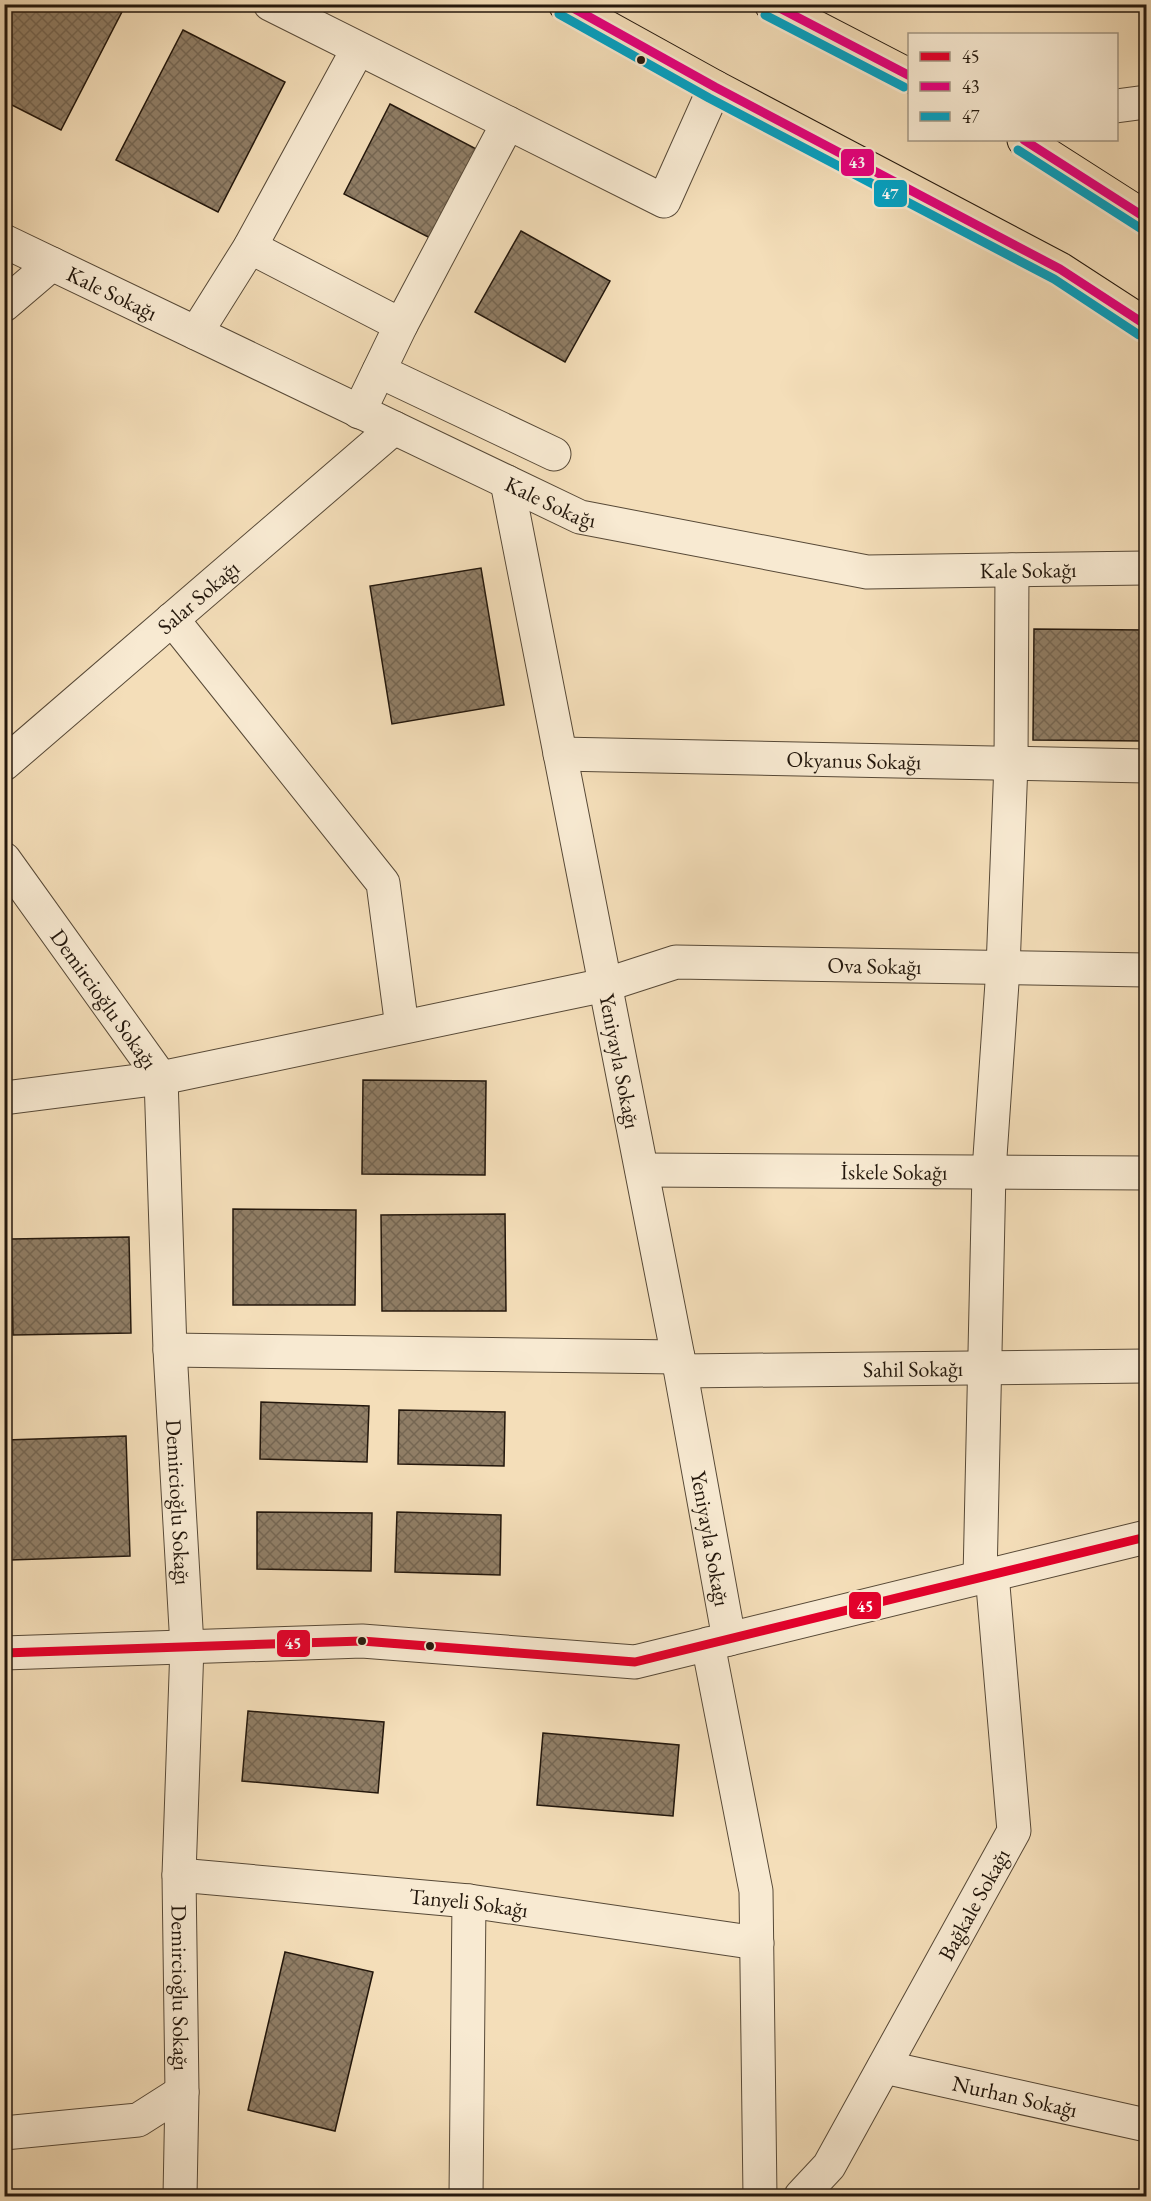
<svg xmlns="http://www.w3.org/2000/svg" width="1151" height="2201" font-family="'EB Garamond',serif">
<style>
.building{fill:url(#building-cross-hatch);stroke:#23170c;stroke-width:1.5}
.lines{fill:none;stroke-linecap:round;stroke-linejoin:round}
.minor-casing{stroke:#574937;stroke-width:35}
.major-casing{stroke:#23170c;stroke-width:35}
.minor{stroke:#f8ead2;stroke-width:33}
.major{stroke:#f4deb9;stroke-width:33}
.bus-1-casing{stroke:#f8ead2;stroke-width:14}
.bus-2-casing{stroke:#f8ead2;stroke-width:14}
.bus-3-casing{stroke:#f8ead2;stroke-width:14}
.bus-1{stroke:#e4002b;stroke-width:9}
.bus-2{stroke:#e5007d;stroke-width:9}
.bus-3{stroke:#02a2c4;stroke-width:9}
.bus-dot{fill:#23170c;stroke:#f8ead2;stroke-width:2}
.labels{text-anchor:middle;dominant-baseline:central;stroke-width:6;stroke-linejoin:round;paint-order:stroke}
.street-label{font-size:22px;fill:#23170c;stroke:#f8ead2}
.line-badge{stroke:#f8ead2;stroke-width:2}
.badge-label{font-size:16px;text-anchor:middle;font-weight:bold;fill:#fff}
</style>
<defs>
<pattern id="building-cross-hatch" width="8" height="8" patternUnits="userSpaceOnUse" patternTransform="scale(1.5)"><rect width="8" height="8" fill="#907e66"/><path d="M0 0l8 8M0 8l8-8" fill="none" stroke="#756652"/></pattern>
</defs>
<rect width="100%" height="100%" fill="#f4deb9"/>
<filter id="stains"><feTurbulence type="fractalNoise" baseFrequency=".00333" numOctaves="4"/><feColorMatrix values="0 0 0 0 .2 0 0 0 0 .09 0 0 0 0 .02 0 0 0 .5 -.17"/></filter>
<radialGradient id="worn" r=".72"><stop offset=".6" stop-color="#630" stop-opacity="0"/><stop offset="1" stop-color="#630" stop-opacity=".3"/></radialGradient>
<!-- building -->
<path class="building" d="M4 4H126L61 130 4 101Z
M183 30 285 82 218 212 116 160Z
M390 104 482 152 436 241 344 194Z
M521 231 610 281 565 362 475 312Z
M481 568 504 705 392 724 370 586Z
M1034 629 1146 630V741L1033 740Z
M363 1080 486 1081 485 1175 362 1174Z
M233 1209 356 1210 355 1305H233Z
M505 1214 506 1311H382L381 1215Z
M129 1237 131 1333 13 1335 11 1239Z
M261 1402 369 1406 367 1462 260 1459Z
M399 1410 505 1412 504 1466 398 1464Z
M126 1436 130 1556 10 1560 6 1440Z
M257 1512 372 1513 371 1571 257 1569Z
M397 1512 501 1515 500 1575 395 1572Z
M248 1711 384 1722 378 1793 242 1781Z
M543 1733 679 1745 673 1816 537 1805Z
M285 1952 373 1972 335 2131 248 2110Z"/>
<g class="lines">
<defs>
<g id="minor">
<path d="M270 4 664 201 715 87"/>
<path d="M1116 106 1146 102"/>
<path id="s1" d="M4 241 580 517 867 572 1146 568"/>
<path d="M250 247 401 325"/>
<path d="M4 305 52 264"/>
<path d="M196 333 250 247 358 49"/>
<path d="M379 371 554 454"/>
<path d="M359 412 401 325 508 123"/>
<path id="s2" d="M507 482 678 1357 729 1639"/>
<path d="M172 619 383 883 402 1027"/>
<path id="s3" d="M560 754 1146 766"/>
<path id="s4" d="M4 764 394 428"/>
<path id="s5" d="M4 859 161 1078 170 1350 187 1646 179 1875 182 2092 180 2196"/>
<path id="s6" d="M4 1098 161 1078 605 985 676 962 1146 970"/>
<path id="s7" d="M642 1170 1146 1173"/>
<path d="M170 1350 678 1357"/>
<path id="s8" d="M681 1371 1146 1366"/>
<path d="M980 1578 989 1171 1003 968 1011 763 1012 570"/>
<path d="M708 1644 756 1891 760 2196"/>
<path d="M4 1653 362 1641 635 1662 1146 1537"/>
<path id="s9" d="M179 1875 469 1901 757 1943"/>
<path id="s10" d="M884 2067 1146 2125"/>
<path d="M4 2133 138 2120 182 2092"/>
<path d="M466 2196 469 1901"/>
<path id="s11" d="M801 2196 829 2166 1014 1831 992 1574"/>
</g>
<path id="major" d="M565 4 715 87 1060 269 1146 325
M771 4 910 76
M1024 140 1146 218"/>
</defs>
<!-- minor casing -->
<use href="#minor" class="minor-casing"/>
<!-- major casing -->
<use href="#major" class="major-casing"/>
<!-- minor -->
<use href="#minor" class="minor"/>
<!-- major -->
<use href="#major" class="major"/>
<defs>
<path id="bus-1" d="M4 1653 362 1641 635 1662 1146 1537"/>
<path id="bus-2" d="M566 4 715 87 1060 269 1146 325
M772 4 910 76
M1024 140 1146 218"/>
<path id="bus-3" d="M559 14 709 98 1054 279 1139 335
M765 15 904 87
M1018 150 1140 228"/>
</defs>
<!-- bus-1 casing -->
<use href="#bus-1" class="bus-1-casing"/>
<!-- bus-2 casing -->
<use href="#bus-2" class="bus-2-casing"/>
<!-- bus-3 casing -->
<use href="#bus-3" class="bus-3-casing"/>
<!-- bus-1 -->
<use href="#bus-1" class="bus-1"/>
<!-- bus-2 -->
<use href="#bus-2" class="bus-2"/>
<!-- bus-3 -->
<use href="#bus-3" class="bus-3"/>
</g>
<!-- markers -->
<g class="bus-dot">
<circle cx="641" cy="60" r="5"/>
<circle cx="362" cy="1641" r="5"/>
<circle cx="430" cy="1646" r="5"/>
</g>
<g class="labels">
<!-- street labels -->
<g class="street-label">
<text stroke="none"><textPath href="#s1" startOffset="120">Kale Sokağı</textPath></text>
<text stroke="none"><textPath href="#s1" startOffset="606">Kale Sokağı</textPath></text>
<text stroke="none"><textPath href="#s1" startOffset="1092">Kale Sokağı</textPath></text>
<text stroke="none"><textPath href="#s4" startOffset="256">Salar Sokağı</textPath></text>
<text stroke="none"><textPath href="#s3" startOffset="294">Okyanus Sokağı</textPath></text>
<text stroke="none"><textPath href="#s6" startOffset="885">Ova Sokağı</textPath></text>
<text stroke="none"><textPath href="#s5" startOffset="172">Demircioğlu Sokağı</textPath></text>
<text stroke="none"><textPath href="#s2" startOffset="590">Yeniyayla Sokağı</textPath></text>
<text stroke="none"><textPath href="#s7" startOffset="252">İskele Sokağı</textPath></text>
<text stroke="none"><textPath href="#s8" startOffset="232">Sahil Sokağı</textPath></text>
<text stroke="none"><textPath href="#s5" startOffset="694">Demircioğlu Sokağı</textPath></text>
<text stroke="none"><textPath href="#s2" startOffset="1076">Yeniyayla Sokağı</textPath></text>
<text stroke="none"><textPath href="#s9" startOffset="291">Tanyeli Sokağı</textPath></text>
<text stroke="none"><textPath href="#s11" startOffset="340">Bağkale Sokağı</textPath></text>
<text stroke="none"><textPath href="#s5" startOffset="1180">Demircioğlu Sokağı</textPath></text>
<text stroke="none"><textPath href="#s10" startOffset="134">Nurhan Sokağı</textPath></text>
</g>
</g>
<g class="line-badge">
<rect x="840" y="148" width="35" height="29" rx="6" fill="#e5007d"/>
<rect x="873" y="179" width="35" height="29" rx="6" fill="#02a2c4"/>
<rect x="848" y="1591" width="34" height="29" rx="6" fill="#e4002b"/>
<rect x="276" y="1629" width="35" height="29" rx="6" fill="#e4002b"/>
</g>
<g class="badge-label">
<text x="857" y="168">43</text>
<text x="890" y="199">47</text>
<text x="865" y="1612">45</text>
<text x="293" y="1649">45</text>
</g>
<!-- margin -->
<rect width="1151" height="2201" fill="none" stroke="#f4deb9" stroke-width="24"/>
<rect x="6" y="6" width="1139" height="2189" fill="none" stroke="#23170c" stroke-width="3"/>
<rect x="12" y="12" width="1127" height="2177" fill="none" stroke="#23170c" stroke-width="1.5"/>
<!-- legend -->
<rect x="908" y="33" width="210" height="108" fill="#f8ead2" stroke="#a39683" stroke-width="1.5"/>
<rect x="920" y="52" width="30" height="9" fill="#e4002b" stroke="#a39683" stroke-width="1.5"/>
<text x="962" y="63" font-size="18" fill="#23170c">45</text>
<rect x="920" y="82" width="30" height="9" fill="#e5007d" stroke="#a39683" stroke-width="1.5"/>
<text x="962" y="93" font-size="18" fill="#23170c">43</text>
<rect x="920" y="112" width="30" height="9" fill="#02a2c4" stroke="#a39683" stroke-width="1.5"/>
<text x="962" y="123" font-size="18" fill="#23170c">47</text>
<rect width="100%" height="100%" filter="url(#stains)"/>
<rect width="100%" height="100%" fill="url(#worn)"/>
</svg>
